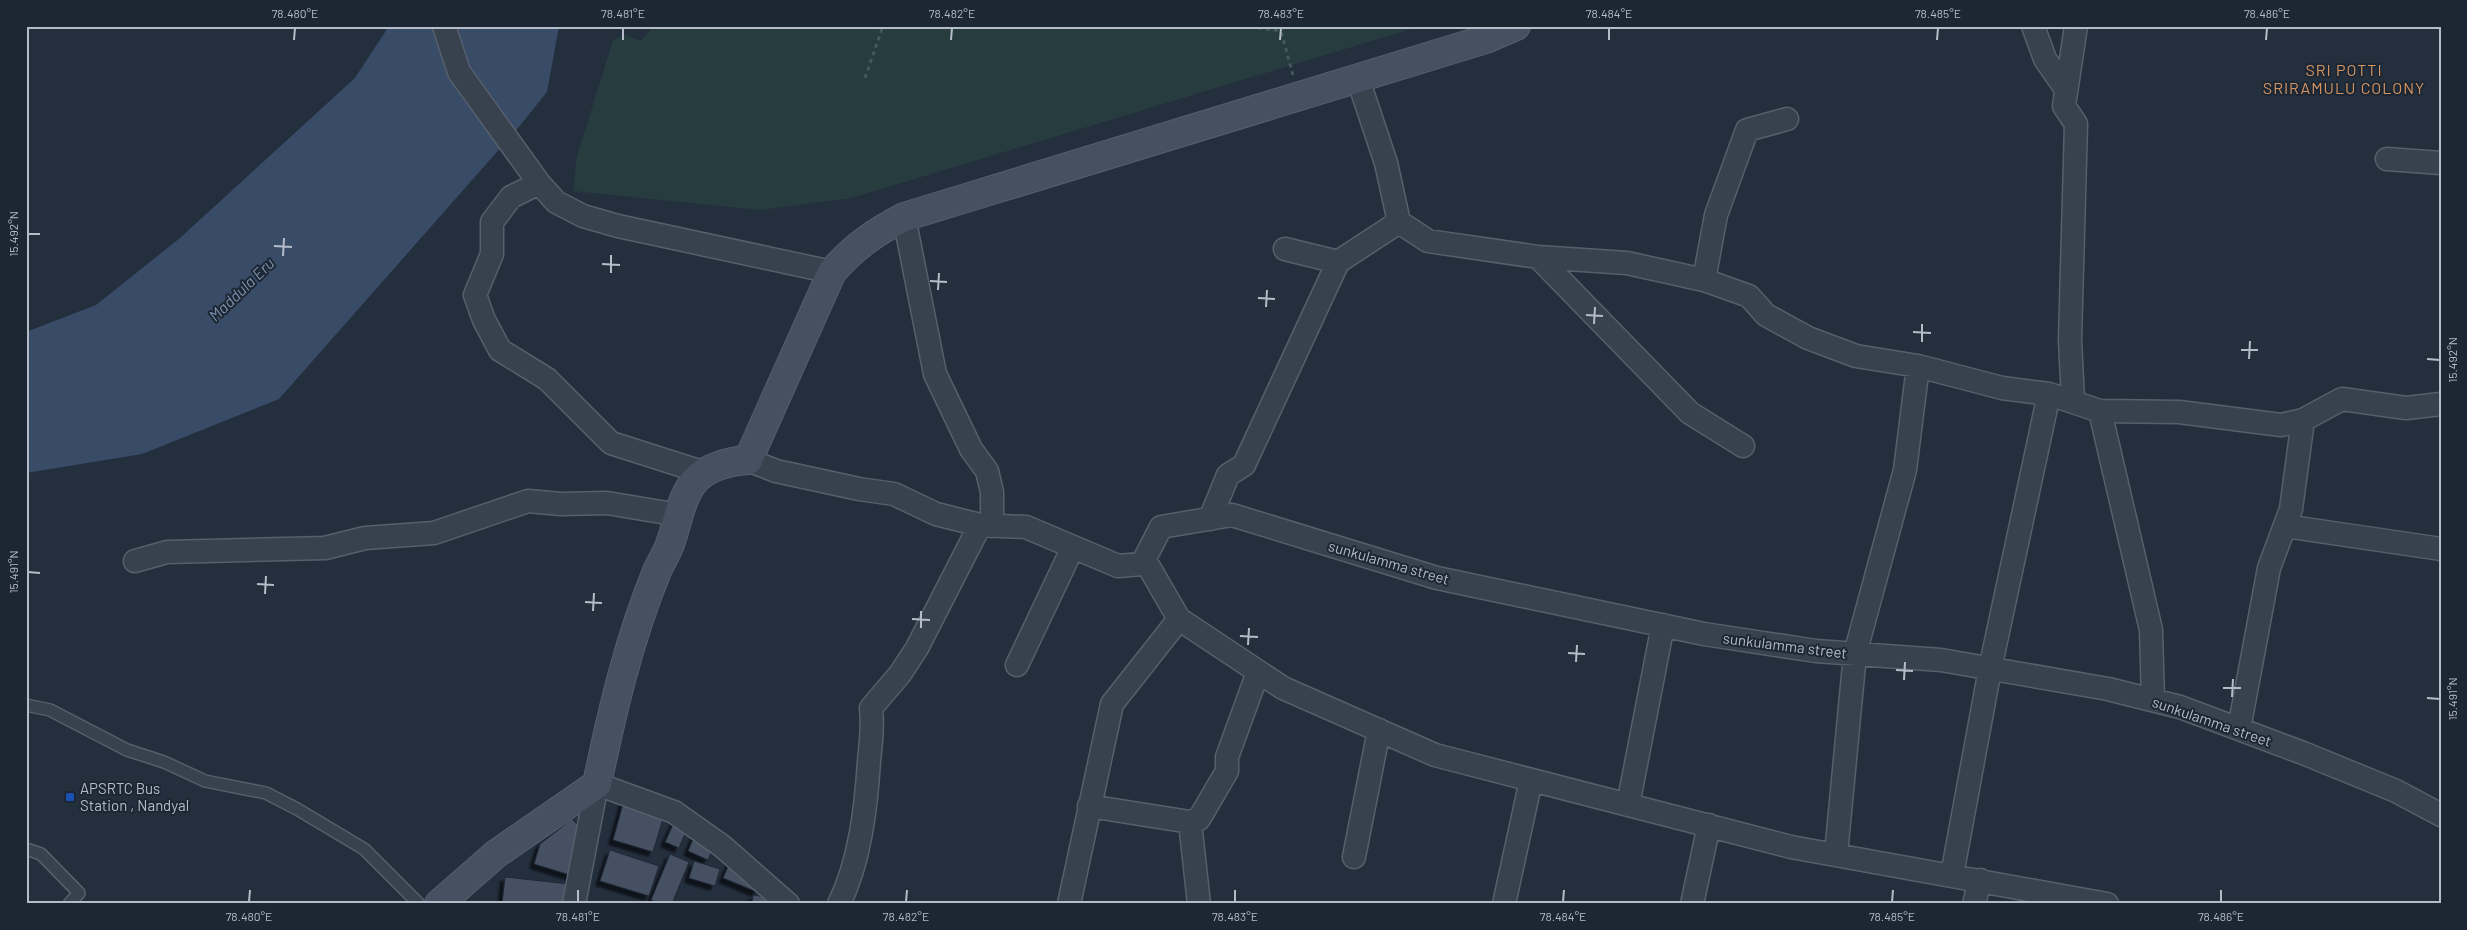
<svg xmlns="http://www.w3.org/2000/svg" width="2467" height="930" font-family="Barlow,sans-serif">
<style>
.green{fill:#263c3f}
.water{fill:#394c67}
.building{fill:#455162;stroke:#1f2835;filter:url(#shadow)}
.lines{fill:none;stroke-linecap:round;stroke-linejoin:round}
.lane-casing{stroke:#565f6c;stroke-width:14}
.street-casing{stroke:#565f6c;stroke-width:25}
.secondary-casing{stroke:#565f6c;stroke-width:30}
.path{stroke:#44595c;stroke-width:3;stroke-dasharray:4 4;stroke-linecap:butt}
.lane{stroke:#38414e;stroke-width:11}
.street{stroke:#38414e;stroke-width:22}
.secondary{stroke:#465061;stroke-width:28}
.ticks{fill:none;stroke:#b4bcc9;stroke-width:2}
.transit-dot{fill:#1a4fb4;stroke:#1d2633;stroke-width:2}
.labels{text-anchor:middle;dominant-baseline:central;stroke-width:4;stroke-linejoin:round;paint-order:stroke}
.street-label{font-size:15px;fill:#b4bcc9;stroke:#1d2633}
.poi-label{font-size:15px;fill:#b4bcc9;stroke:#1d2633;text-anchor:start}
.neighbourhood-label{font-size:16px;letter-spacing:1px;fill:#d59563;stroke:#1d2633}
.water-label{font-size:16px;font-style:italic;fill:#7c92b1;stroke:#1d2633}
.neatline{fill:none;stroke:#b4bcc9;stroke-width:2}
.ticks-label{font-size:12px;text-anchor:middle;fill:#b4bcc9}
</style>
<defs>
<filter id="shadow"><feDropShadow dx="-4.5" dy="4.5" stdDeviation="1" flood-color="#0009"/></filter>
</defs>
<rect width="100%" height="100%" fill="#242f3e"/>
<!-- green -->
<path class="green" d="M654 26H1421L852 198 761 210 573 191 577 156 613 40 624 34 641 41Z"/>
<!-- water -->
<path class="water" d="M389 26H559L547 92 518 128 279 399 142 454 26 473V332L96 305 180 238 355 78Z"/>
<!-- building -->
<path class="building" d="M624 800 665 812 653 852 613 840Z
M677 816 690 822 679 848 665 842Z
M572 819 582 829 573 876 534 864 540 844Z
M699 825 719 834 708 860 688 851Z
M610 850 659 866 649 896 600 881Z
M670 854 689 862 672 904H660L651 900Z
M731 860 765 874 757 892 723 878Z
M694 861 720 869 715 886 689 878Z
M505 877 569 884 567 904H502Z
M753 895 804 902V904H752Z"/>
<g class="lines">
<defs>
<path id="lane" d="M26 705 50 710 127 750 164 762 205 781 266 793 297 809 364 849 419 904
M26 849 41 854 79 893 69 904"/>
<path id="street" d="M444 26 459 72 539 183 556 202 583 216 618 226 832 272
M2033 26 2045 59 2065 88
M1358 79 1386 163 1399 222 1428 241 1538 257 1627 263 1704 280 1749 296 1766 315 1808 338 1856 356 1918 366 2002 388 2049 394 2100 411 2179 412 2281 425 2303 420 2342 399 2406 408 2441 404
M2387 159 2441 163
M539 183 511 197 492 222V254L475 295 484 320 500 350 547 379 611 443 705 473
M904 217 935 374 971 449 987 471 992 492V526
M1285 249 1338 262 1399 222
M1538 257 1690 413 1743 446
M1704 280 1716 215 1747 130 1787 119
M2073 400 2070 340 2076 124 2064 106 2076 26
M2100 411 2151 630 2153 700
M748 460 776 471 859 489 894 494 936 514 980 525 1026 527 1118 566 1142 564 1149 567 1179 619 1283 688 1435 755 1791 847 2107 904
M1210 519 1228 475 1244 465 1338 262
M2285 526 2441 549
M135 561 167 552 325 548 365 538 434 533 528 501 561 504 607 503 679 515
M1142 564 1161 527 1232 515 1437 578 1704 634 1816 651 1941 660 2108 689 2180 707 2303 753 2396 791 2441 815
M1017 665 1073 547
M2239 729 2269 568 2291 509 2303 420
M1628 805 1663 625
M1089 806 1190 822 1199 819 1227 771V757L1258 672
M1190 822 1199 904
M1836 854 1855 654 1905 470 1918 366
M1354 857 1379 730
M1952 875 1990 669 2049 394
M574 904 597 784 674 812 722 846 788 904
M839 904C860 861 866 808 869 761 871 742 873 726 871 708L900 674 917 648 980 525
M1069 904 1112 704 1179 619
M1504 904 1531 780
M1692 904 1709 825
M1974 904 1980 880"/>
<path id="secondary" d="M439 904 496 854 597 784C612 712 629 639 657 571 661 562 667 553 670 544 677 525 680 502 691 486 702 468 729 461 748 460L832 272C855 246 874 233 904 217L1486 39 1516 26"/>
</defs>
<!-- lane casing -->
<use href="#lane" class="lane-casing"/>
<!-- street casing -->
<use href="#street" class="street-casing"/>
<!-- secondary casing -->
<use href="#secondary" class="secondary-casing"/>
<!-- path -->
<path class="path" d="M1242 26 1281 31
M1285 26 1281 31 1293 75
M865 78 883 26"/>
<!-- lane -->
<use href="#lane" class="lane"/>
<!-- street -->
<use href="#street" class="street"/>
<!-- secondary -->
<use href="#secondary" class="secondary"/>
</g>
<!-- ticks -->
<path class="ticks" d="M294 40 295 28M623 40V28M951 40 952 28M1280 40 1281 28M1609 40V28M1937 40 1938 28M2266 40 2267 28M28 234H40M274 246 292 247M283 256 284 238M602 264 620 265M611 273V255M930 281 947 282M938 290 939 273M1258 298 1275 299M1266 307 1267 290M1586 315 1603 316M1594 324 1595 307M1913 332 1931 333M1922 342V324M2241 350H2258M2249 359 2250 341M2427 359 2440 360M28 572 40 573M257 584 274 585M265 594 266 576M585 602 602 603M593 611 594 593M912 619 930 620M921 628V611M1240 636 1258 637M1248 645 1249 628M1568 653 1585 654M1576 662 1577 645M1896 670 1913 671M1904 680 1905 662M2223 688H2241M2232 697 2233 679M2427 698 2440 699M249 902 250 890M578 902V890M906 902 907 890M1235 902V890M1563 902 1564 890M1892 902 1893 890M2221 902V890"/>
<!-- markers -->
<rect class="transit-dot" x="65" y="792" width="10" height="10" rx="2.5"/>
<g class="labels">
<!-- street labels -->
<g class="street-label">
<text transform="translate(1389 562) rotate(16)">sunkulamma street</text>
<text transform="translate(1785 645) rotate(7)">sunkulamma street</text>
<text transform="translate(2212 721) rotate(19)">sunkulamma street</text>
</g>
<!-- poi labels -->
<g class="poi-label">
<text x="80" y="788">APSRTC Bus<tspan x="80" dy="17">Station , Nandyal</tspan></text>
</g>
<!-- neighbourhood labels -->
<g class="neighbourhood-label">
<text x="2344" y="69">SRI POTTI<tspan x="2344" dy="18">SRIRAMULU COLONY</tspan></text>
</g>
<!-- water labels -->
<g class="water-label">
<text transform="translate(241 289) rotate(-44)">Maddula Eru</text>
</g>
</g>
<!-- border -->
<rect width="2467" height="930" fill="none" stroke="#1d2633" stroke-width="55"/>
<rect x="28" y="28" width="2412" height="874" class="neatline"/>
<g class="ticks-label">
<text x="295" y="18">78.480°E</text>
<text x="623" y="18">78.481°E</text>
<text x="952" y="18">78.482°E</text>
<text x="1281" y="18">78.483°E</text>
<text x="1609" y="18">78.484°E</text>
<text x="1938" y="18">78.485°E</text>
<text x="2267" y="18">78.486°E</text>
<text transform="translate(14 234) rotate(-90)" y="4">15.492°N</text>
<text transform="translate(2453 360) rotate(-90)" y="4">15.492°N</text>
<text transform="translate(14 572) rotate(-90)" y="4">15.491°N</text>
<text transform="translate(2453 699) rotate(-90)" y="4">15.491°N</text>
<text x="249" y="921">78.480°E</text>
<text x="578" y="921">78.481°E</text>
<text x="906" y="921">78.482°E</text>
<text x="1235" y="921">78.483°E</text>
<text x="1563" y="921">78.484°E</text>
<text x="1892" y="921">78.485°E</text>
<text x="2221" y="921">78.486°E</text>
</g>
</svg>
